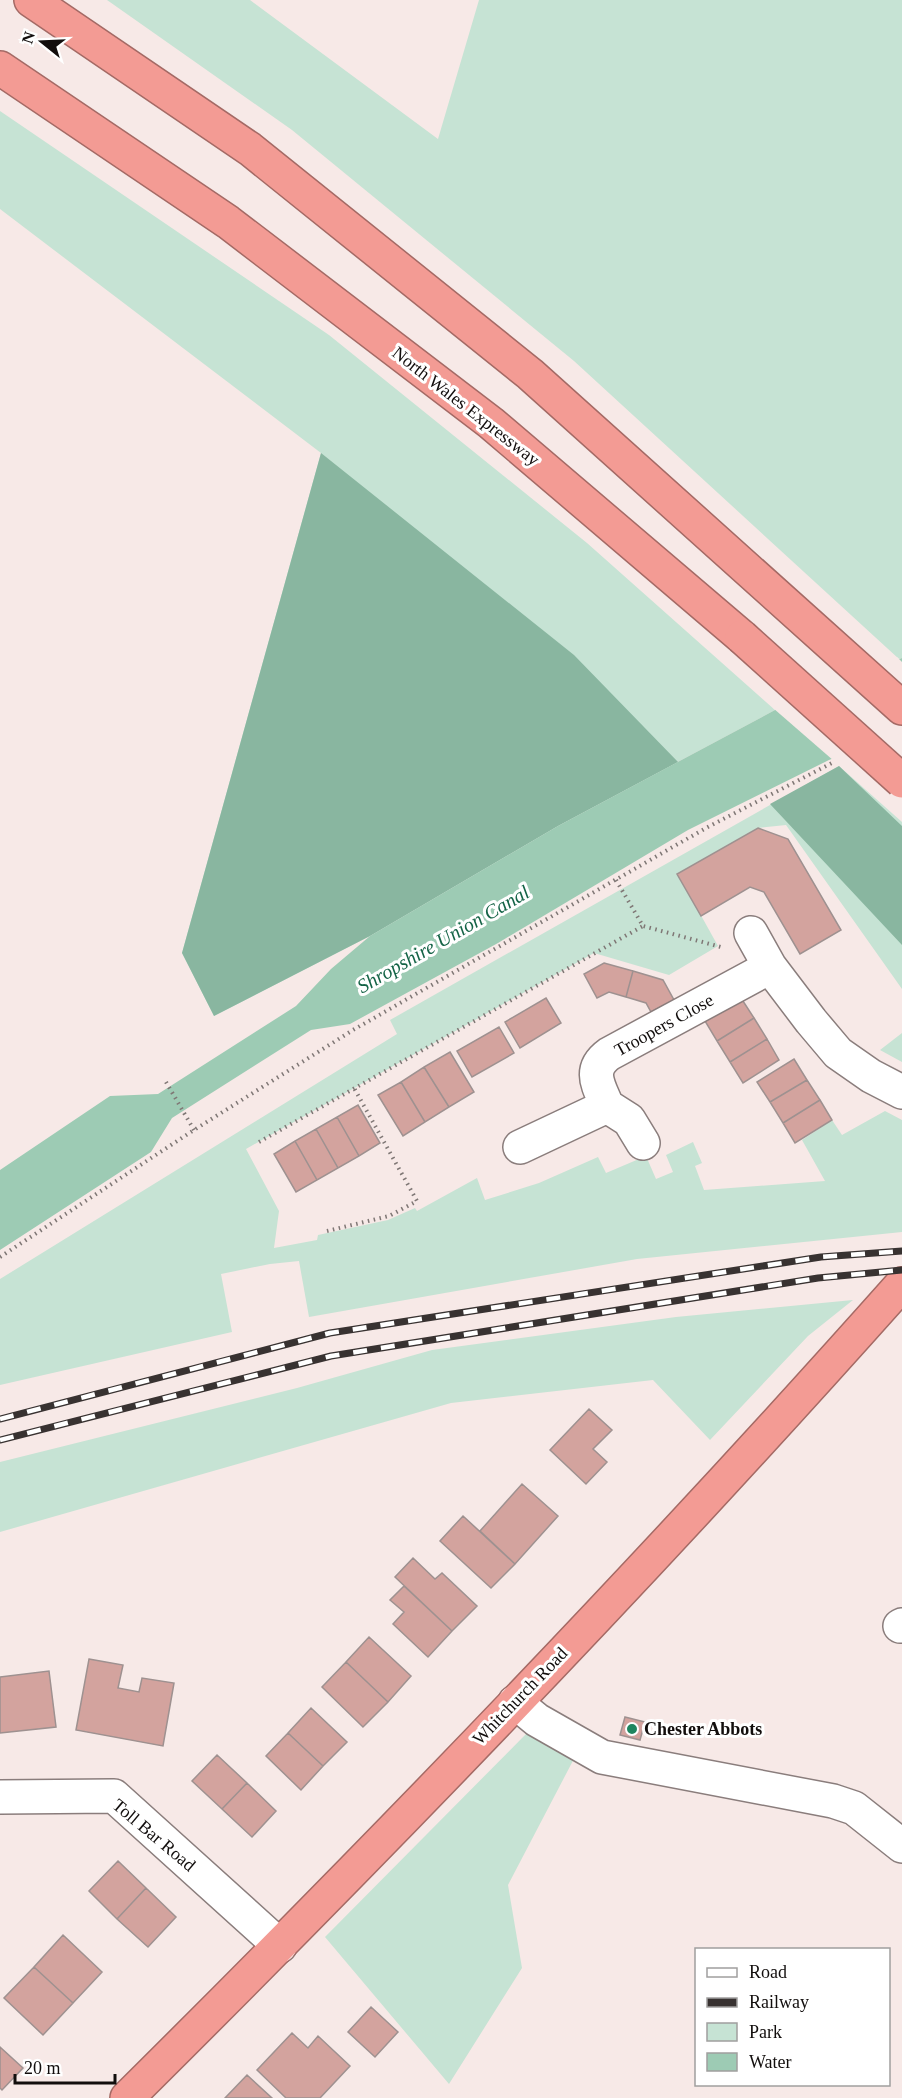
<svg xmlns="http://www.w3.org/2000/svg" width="902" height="2098" font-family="Georgia,serif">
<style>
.green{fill:#c6e3d4}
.forest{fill:#89b6a0}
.water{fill:#9dcbb4}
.pier{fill:#f7e9e7}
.building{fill:#d3a39e;stroke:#9e9190;stroke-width:1.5}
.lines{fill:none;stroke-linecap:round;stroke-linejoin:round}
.minor-casing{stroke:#8a7d7c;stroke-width:36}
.highway-casing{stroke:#a46a65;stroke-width:36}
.path{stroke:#7f7775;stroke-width:4;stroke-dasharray:1.5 4.5;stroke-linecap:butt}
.minor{stroke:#fff;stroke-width:33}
.highway{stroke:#f39b94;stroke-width:33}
.rail-casing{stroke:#383231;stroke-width:7}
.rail{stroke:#fff;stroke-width:4.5;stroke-dasharray:14;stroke-linecap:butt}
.highway-bridge-casing{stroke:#a46a65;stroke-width:36;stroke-linecap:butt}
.highway-bridge{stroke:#f39b94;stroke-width:33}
.poi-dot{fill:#1f855f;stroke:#fff;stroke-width:2}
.labels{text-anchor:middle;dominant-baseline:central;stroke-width:6;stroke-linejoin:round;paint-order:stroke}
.street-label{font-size:18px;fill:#120e0d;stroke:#fff}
.poi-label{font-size:18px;font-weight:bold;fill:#120e0d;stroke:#fff;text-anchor:start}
.water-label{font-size:20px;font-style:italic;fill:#156447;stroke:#fff}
</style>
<rect width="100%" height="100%" fill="#f7e9e7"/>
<!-- green -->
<path class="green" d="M107 0H250L438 139 479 0H902V658L899 659 574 361 292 130Z
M0 111 329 335 587 543 775 710 558 826 370 936 214 1016 182 953 321 453 0 209Z
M839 766 902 822V989L786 825 758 828 678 874 718 946 669 975 594 953 246 1149 279 1211 274 1248 317 1240 318 1235 388 1220 415 1208 417 1211 477 1178 485 1200 539 1183 598 1157 606 1173 646 1156 656 1179 673 1172 666 1155 693 1142 702 1163 695 1166 704 1190 825 1181 802 1140 832 1120 842 1135 885 1111 902 1120V1232L637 1259 309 1317 299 1261 270 1264 221 1274 232 1332 0 1385V1279L397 1034 390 1020Z
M902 1033V1062L880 1050Z
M853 1300 808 1336 710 1440 653 1380 451 1403 0 1532V1462L297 1388 432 1350 676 1317Z
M528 1732 577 1753 508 1885 522 1968 449 2084 325 1937Z"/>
<!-- forest -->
<path class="forest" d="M321 453 574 655 678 762 558 826 370 936 214 1016 182 953Z
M839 766 902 826V945L770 804Z"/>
<!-- water -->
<path class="water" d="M902 658V730L829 760 688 830 498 943 350 1024 311 1030 172 1118 151 1152 0 1250V1170L110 1096 158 1094 296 1006 331 969 370 936 558 826 775 710Z"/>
<!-- pier -->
<path class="pier" d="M897 657 902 662V733L834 761 773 708Z"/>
<!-- building -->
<path class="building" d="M758 828 788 839 841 930 800 954 764 892 750 887 701 916 677 874Z
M604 963 633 971 626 997 609 992 597 998 584 974Z
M633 971 663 980 674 1000 651 1012 646 1003 626 997Z
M546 998 561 1023 520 1048 505 1022Z
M741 998 754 1018 717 1041 705 1021Z
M754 1018 767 1039 730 1062 717 1041Z
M499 1027 514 1053 472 1077 457 1051Z
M767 1039 779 1060 743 1083 730 1062Z
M450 1052 474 1092 449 1107 424 1067Z
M794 1059 807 1080 770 1102 757 1082Z
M424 1067 449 1107 425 1122 401 1082Z
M807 1080 820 1100 783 1123 770 1102Z
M401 1082 425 1122 403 1136 378 1095Z
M820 1100 832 1120 795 1143 783 1123Z
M358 1105 380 1143 359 1156 337 1117Z
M337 1117 359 1156 338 1168 316 1129Z
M316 1129 338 1168 317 1180 295 1141Z
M295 1141 317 1180 296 1192 274 1154Z
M589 1409 612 1430 593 1449 607 1462 586 1484 550 1450Z
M522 1484 558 1516 515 1564 480 1531Z
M463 1516 515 1564 491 1588 440 1541Z
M413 1558 435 1579 442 1573 477 1606 452 1631 395 1577Z
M404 1586 452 1631 428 1657 393 1624 404 1612 390 1600Z
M369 1637 411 1676 388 1702 346 1662Z
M89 1659 123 1665 118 1688 139 1692 142 1678 174 1683 163 1746 76 1730Z
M346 1662 388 1702 363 1727 322 1687Z
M49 1671 56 1727 0 1733V1677Z
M311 1708 347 1742 323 1766 288 1733Z
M625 1717 645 1722 640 1740 620 1735Z
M288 1733 323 1766 301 1790 266 1756Z
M217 1755 247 1783 222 1809 192 1781Z
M247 1783 276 1811 252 1837 222 1809Z
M118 1861 146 1888 117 1919 89 1891Z
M146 1888 176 1917 148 1947 117 1919Z
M63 1935 102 1972 73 2003 34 1967Z
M34 1967 73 2003 43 2035 4 1998Z
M371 2007 398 2032 375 2057 348 2032Z
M292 2033 308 2048 318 2036 350 2066 320 2098H286L257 2070Z
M0 2047 23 2068 2 2090 0 2088Z
M247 2075 272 2098H225Z"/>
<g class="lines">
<defs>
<path id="minor" d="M751 933 770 967 811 1021 838 1053 871 1076 902 1092
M607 1106 629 1120 643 1143
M520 1147 607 1106C599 1086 587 1070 609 1054L770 967
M900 1626 902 1625
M515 1702 537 1720 602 1757 833 1801 854 1808 902 1846
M0 1797 114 1796 280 1946"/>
<path id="highway" d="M31 0 250 149 530 374 902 708
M0 68 228 222 491 423 742 637
M127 2098C393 1834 653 1564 902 1284"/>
</defs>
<!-- minor casing -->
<use href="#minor" class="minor-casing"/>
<!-- highway casing -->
<use href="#highway" class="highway-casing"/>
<!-- path -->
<path class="path" d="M616 880 643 926 721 947
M166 1082 194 1130
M259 1142 643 926
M327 1231 389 1216 417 1201 354 1088
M0 1257 194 1130 353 1030 706 828 832 763"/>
<!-- minor -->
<use href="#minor" class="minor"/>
<!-- highway -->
<use href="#highway" class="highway"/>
<defs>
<path id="rail" d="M0 1419 330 1333 821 1257 902 1251
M0 1440 331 1356 818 1278 902 1270"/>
</defs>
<!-- rail casing -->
<use href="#rail" class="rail-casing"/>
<!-- rail -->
<use href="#rail" class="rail"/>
<defs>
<path id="highway-bridge" d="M742 637 902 781"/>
</defs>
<!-- highway-bridge casing -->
<use href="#highway-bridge" class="highway-bridge-casing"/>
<!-- highway-bridge -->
<use href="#highway-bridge" class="highway-bridge"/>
</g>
<!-- markers -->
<circle class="poi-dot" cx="632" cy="1729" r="6"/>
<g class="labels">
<!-- street labels -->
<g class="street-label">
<text transform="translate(466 406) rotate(38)">North Wales Expressway</text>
<text transform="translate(664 1025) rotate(-29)">Troopers Close</text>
<text transform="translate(520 1696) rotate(-46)">Whitchurch Road</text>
<text transform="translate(154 1835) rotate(40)">Toll Bar Road</text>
</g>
<!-- poi labels -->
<g class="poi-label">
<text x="644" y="1729">Chester Abbots</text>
</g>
<!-- water labels -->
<g class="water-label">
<text transform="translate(443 939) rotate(-30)">Shropshire Union Canal</text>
</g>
</g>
<!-- legend -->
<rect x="695" y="1948" width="195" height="138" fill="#ffffff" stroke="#a09f9e" stroke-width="1.5"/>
<rect x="707" y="1968" width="30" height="9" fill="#ffffff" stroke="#a09f9e" stroke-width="1.5"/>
<text x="749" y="1978" font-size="18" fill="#120e0d">Road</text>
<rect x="707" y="1998" width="30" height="9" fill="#383231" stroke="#a09f9e" stroke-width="1.5"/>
<text x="749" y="2008" font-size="18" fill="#120e0d">Railway</text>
<rect x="707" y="2023" width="30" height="18" fill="#c6e3d4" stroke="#a09f9e" stroke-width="1.5"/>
<text x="749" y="2038" font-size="18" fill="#120e0d">Park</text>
<rect x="707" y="2053" width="30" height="18" fill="#9dcbb4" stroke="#a09f9e" stroke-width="1.5"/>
<text x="749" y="2068" font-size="18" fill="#120e0d">Water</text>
<!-- north arrow -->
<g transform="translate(42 42) rotate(288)" stroke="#ffffff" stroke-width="4.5" paint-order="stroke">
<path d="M0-4.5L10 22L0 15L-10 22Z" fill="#120e0d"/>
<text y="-9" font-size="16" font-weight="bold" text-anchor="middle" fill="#120e0d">N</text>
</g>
<!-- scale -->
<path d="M15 2074v9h100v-9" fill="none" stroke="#120e0d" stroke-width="3"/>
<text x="24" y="2074" font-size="18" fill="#120e0d" stroke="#ffffff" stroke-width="4.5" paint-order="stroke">20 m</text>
</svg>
